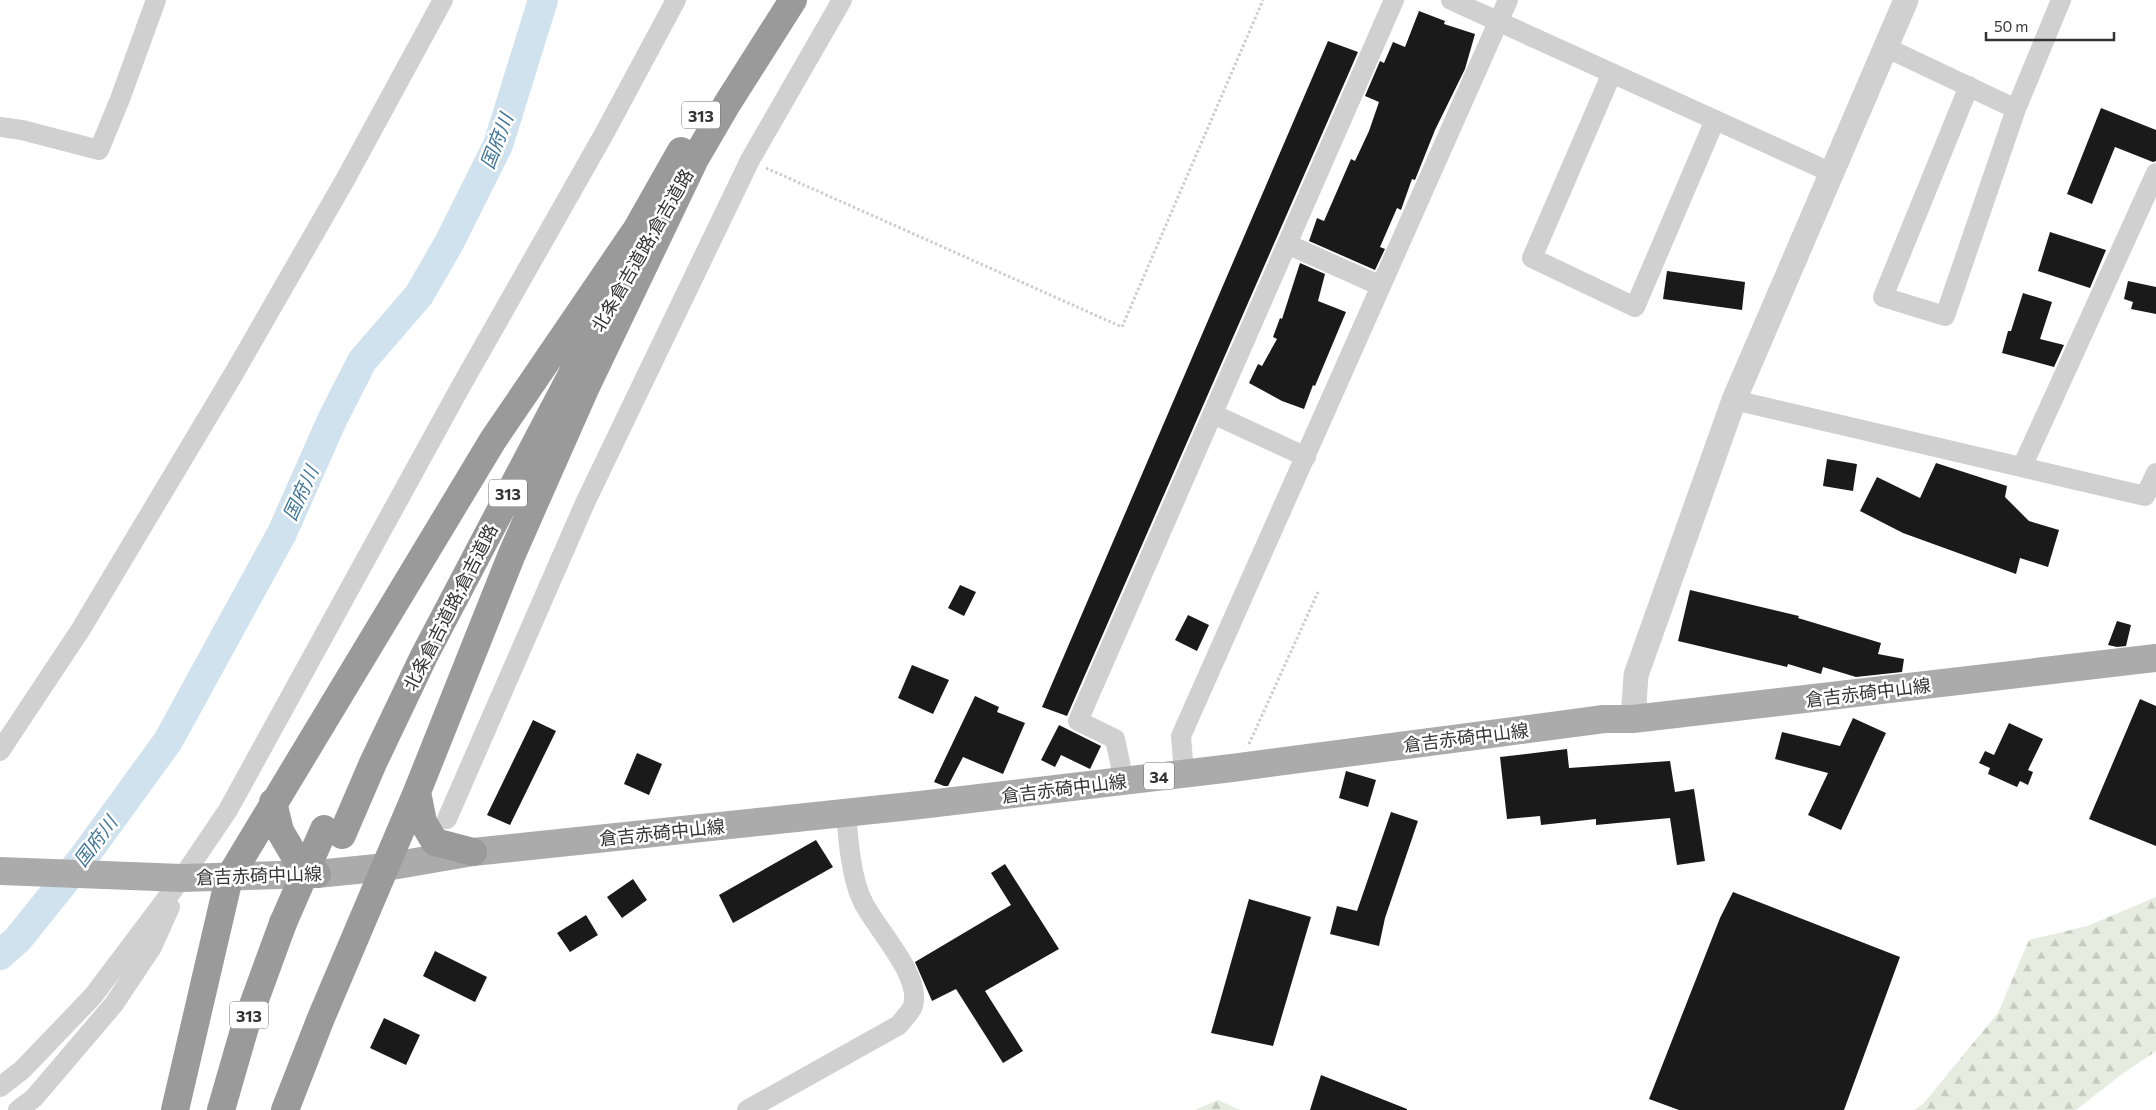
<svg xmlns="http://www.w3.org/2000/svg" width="2156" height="1110" font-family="Commissioner,'Noto Sans JP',sans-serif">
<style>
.forest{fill:url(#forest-firs)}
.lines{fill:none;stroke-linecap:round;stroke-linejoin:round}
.river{stroke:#cfe2ee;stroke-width:30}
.building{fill:#1a1a1a}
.path{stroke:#cdcdcd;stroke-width:3;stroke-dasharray:2.5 2.5;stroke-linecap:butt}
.minor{stroke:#d0d0d0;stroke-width:20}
.tertiary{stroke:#d0d0d0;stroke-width:25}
.primary{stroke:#ababab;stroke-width:28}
.motorway{stroke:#9a9a9a;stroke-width:28}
.motorway-bridge{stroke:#9a9a9a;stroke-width:28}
.labels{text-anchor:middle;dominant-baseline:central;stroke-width:5;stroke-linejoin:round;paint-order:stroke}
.shield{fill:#fff;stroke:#707070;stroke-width:1}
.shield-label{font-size:16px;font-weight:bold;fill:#333}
.street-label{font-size:18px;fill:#333;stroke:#fff}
.water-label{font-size:19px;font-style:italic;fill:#3f7597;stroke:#fff}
</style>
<defs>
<pattern id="forest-firs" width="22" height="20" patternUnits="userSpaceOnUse" patternTransform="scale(1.25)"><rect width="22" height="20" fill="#e6ecdf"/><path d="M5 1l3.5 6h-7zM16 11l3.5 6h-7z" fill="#c6cbc0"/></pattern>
</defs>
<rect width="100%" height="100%" fill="#fff"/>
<!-- forest -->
<path class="forest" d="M2156 897V1051L2118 1077 2076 1110H1914L1923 1104 1998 1013 2029 940 2087 926Z
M1218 1100 1240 1110H1195Z"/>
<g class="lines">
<!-- river -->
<path class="river" d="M0 955 18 939 83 858 168 741 282 533 332 420 362 361 419 295 449 243 498 145 543 0"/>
</g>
<!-- building -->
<path class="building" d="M1419 11 1445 21 1444 24 1475 34 1465 69 1435 130 1415 180 1412 179 1401 210 1397 208 1380 247 1385 249 1375 270 1309 241 1317 218 1324 221 1351 159 1355 161 1369 131 1379 102 1365 96 1380 61 1384 63 1393 42 1405 47Z
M1328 41 1358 52 1067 716 1042 707Z
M2101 108 2156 130V161L2153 162 2115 147 2092 204 2067 194Z
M2050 232 2106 250 2090 288 2038 271Z
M1300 263 1325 274 1318 301 1346 312 1315 386 1313 385 1304 409 1282 401 1249 383 1258 364 1262 366 1277 339 1273 337 1280 318 1282 319Z
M1667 271 1745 282 1742 310 1663 299Z
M2128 281 2156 287V314L2131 309 2133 302 2124 299Z
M2023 293 2052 302 2040 339 2064 345 2054 367 2002 353 2008 331H2011Z
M1827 459 1857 464 1853 491 1823 486Z
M1936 463 2007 486 2005 497 2029 521 2059 530 2048 567 2020 558 2016 574 1903 533 1860 511 1877 477 1920 498Z
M960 585 976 592 964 616 948 608Z
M1690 590 1799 616 1798 618 1881 643 1878 654 1904 659 1902 672 1856 677 1823 667 1821 674 1788 664 1787 667 1678 641Z
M1188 615 1209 625 1197 651 1175 640Z
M2117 621 2131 625 2126 646 2117 647 2108 645Z
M912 665 949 680 933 714 898 698Z
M975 696 999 707 997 712 1025 723 1003 774 963 757 948 786H944L934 782Z
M2140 699 2156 706V846L2089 819Z
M1853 718 1886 733 1841 830 1808 815 1828 773 1775 759 1782 732 1840 746Z
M533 720 556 731 510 825 487 815Z
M2009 723 2043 739 2028 770 2033 772 2028 785 2020 781 2017 787 1988 774 1990 768 1979 763 1985 751 1994 755Z
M1059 725 1101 746 1090 769 1061 755 1055 767 1041 760Z
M1567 749 1569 768 1670 761 1675 792 1694 789 1705 861 1677 865 1670 818 1596 825V819L1541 825 1540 816 1507 819 1500 757Z
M637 753 662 764 649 795 624 784Z
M1346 771 1376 780 1368 807 1339 798Z
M1391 812 1418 821 1385 918 1379 946 1330 934 1337 906 1357 911Z
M816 840 833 867 733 923 719 895Z
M1005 864 1059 949 985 991 1023 1051 1003 1063 956 989 932 1001 915 962 1011 905 991 873Z
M633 879 647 900 622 918 607 897Z
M1733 892 1900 957 1844 1110H1679L1649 1099 1720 918Z
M1249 899 1311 917 1273 1046 1211 1033Z
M586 915 598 935 570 952 557 933Z
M435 951 487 977 475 1002 423 976Z
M384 1018 420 1035 406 1065 370 1048Z
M1321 1075 1407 1109V1110H1310Z"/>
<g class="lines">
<!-- path -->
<path class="path" d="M766 168 1122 327 1263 0
M1249 744 1318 592"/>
<!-- minor -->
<path class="minor" d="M1451 0 1832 173
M1885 47 2016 109
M1612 73 1532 258 1635 307 1715 120
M1969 86 1883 297 1945 316 2016 109 2061 0
M0 127 22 130 99 150 120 99 156 0
M1287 244 1381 286
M1734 400 2145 496 2156 473
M1213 414 1306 457
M2022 467 2156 173
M0 751 81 629 233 375 345 180 443 0
M1184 773 1181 736 1508 0
M1124 781 1115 739 1078 721 1394 0
M447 819 585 503 750 160 842 0
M0 1087 22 1070 93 996 182 878 228 810 461 386 604 134 676 0
M18 1110 34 1098 114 1004 152 947 170 907
M747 1110 899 1025C903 1019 911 1012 913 1006 922 975 876 929 863 902 851 879 848 838 846 812"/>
<!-- tertiary -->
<path class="tertiary" d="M1633 719 1636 675 1734 400 1906 0"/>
<!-- primary -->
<path class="primary" d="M0 871 182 878 317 874 386 867 473 852 920 805 1232 768 1604 719H1633L2156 658"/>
<!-- motorway -->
<path class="motorway" d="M685 176 727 104 793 0
M626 248 681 151
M417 792 423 822 435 842 473 852
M273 802 280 831 297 860 317 874
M342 835 373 763 424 656 592 336
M175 1110 229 878 493 440 634 233
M221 1110 245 1027 283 923
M285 1110 321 1018 417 792 512 554 584 391 694 161"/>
<!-- motorway-bridge -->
<path class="motorway-bridge" d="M283 923 324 829"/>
</g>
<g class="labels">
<!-- shield labels -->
<g class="shield">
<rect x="682" y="101.5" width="38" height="27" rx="4"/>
<rect x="489" y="479.5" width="38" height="27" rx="4"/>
<rect x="1144" y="762.5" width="30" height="27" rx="4"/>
<rect x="230" y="1001.5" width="38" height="27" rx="4"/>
</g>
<g class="shield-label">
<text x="701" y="115">313</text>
<text x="508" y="493">313</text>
<text x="1159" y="776">34</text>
<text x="249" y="1015">313</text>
</g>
<!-- street labels -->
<g class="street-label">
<text transform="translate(642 250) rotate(-60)">北条倉吉道路;倉吉道路</text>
<text transform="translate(450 607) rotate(-63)">北条倉吉道路;倉吉道路</text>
<text transform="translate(1868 692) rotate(-7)">倉吉赤碕中山線</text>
<text transform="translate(1466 737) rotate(-7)">倉吉赤碕中山線</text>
<text transform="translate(1064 788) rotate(-7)">倉吉赤碕中山線</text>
<text transform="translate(662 832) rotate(-6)">倉吉赤碕中山線</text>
<text transform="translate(259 875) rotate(-2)">倉吉赤碕中山線</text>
</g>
<!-- water labels -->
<g class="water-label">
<text transform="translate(496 141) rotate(-69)">国府川</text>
<text transform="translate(300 493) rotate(-65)">国府川</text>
<text transform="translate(95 841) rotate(-53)">国府川</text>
</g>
</g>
<!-- scale -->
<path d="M1986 32v8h128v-8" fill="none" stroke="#333333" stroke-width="2.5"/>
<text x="1994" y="32" font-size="15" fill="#333333" stroke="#ffffff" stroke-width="4" paint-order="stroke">50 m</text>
</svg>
